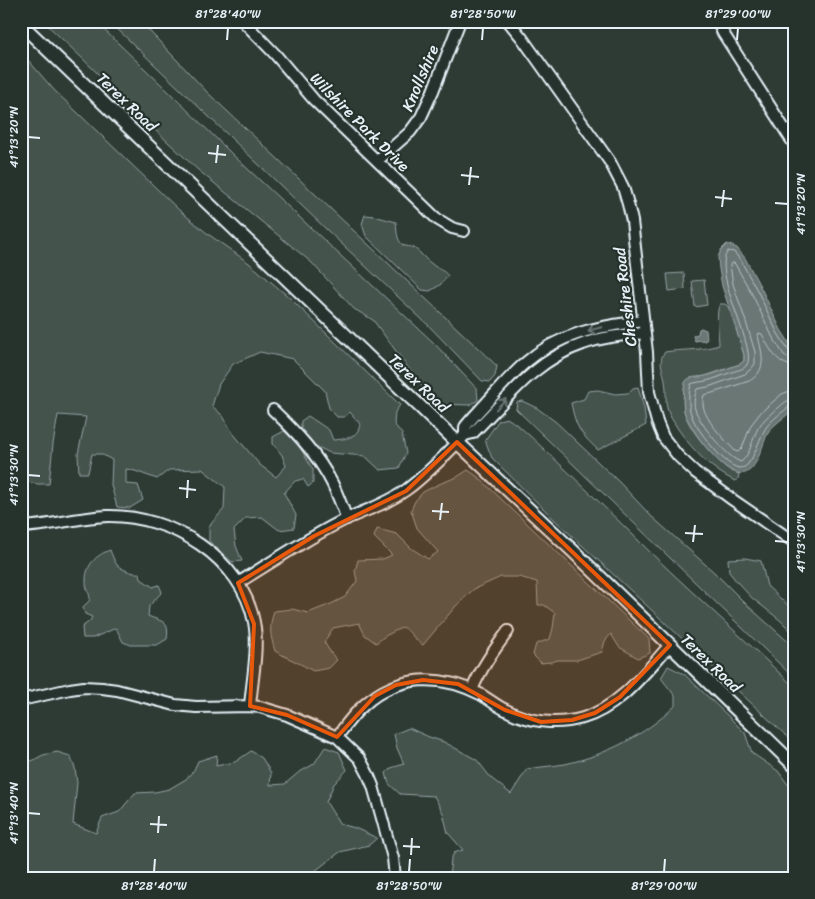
<svg xmlns="http://www.w3.org/2000/svg" width="815" height="899" font-family="Sriracha,sans-serif">
<style>
.green{fill:#45524e;stroke:#96a2a3}
.water{fill:#6b7775;stroke:#9da8a9}
.lines{fill:none;stroke-linecap:round;stroke-linejoin:round}
.shore{stroke:#b6c0c4;stroke-width:1}
.minor-casing{stroke:#e8f1f8;stroke-width:14}
.major-casing{stroke:#e8f1f8;stroke-width:16}
.minor{stroke:#26332d;stroke-width:10}
.major{stroke:#26332d;stroke-width:12}
.oneway{stroke:#6a7674}
.marked{fill:#e8590c;fill-opacity:0.2;stroke:#e8590c;stroke-width:4;stroke-linejoin:round}
.ticks{fill:none;stroke:#e8f1f8;stroke-width:2}
.labels{text-anchor:middle;dominant-baseline:central;stroke-width:4.5;stroke-linejoin:round;paint-order:stroke}
.street-label{font-size:16px;fill:#e8f1f8;stroke:#26332d}
.neatline{fill:none;stroke:#e8f1f8;stroke-width:2}
.ticks-label{font-size:12px;text-anchor:middle;fill:#e8f1f8}
</style>
<rect width="100%" height="100%" fill="#2e3b35"/>
<filter id="ink" filterUnits="userSpaceOnUse"><feTurbulence type="fractalNoise" baseFrequency=".02" numOctaves="2"/><feDisplacementMap in="SourceGraphic" scale="10" xChannelSelector="R" yChannelSelector="G"/><feConvolveMatrix kernelMatrix="1 2 1 2 8 2 1 2 1" color-interpolation-filters="sRGB"/></filter>
<g filter="url(#ink)">
<!-- green -->
<path class="green" d="M43 21H95L167 90 234 156 434 343 477 389 478 400 470 405 435 404 373 320 354 309 311 262 198 170 154 129 82 58Z
M109 21H140L208 93 497 366 495 376 490 382 482 381 429 326 327 230Z
M21 52 54 90 179 210 208 234 249 263 291 299 400 405 395 412 394 424 402 434 406 453 399 468 380 470 365 456 330 453 314 445 301 430V421L308 416 329 430 333 440C346 439 358 438 360 424L350 412 344 417H337L329 408 325 391 293 359 260 352 233 364 219 384 212 406 223 416 232 432 260 465 276 477 286 466 282 455 273 444V437L284 431 298 444 313 470V483L308 487 303 479 295 481 284 493 296 515 294 528 279 530 262 517 246 518 234 530 236 546 242 561 232 562 209 541V526L224 509 225 487 202 469 169 470 157 479 135 471 126 469V484L138 485 143 500 130 508 117 507 111 485 112 460 101 454H92L88 473H79L78 454 86 417 58 415 53 444 49 484H37L24 481 22 501 31 505 27 514 21 517Z
M365 215 374 216 396 222C397 229 396 240 403 245 406 247 411 246 414 248 421 252 425 260 432 264 437 269 444 270 448 276L440 285 430 291 422 290 366 236 362 224Z
M684 273 685 289 669 291 667 274Z
M704 280 707 305 695 307 692 281Z
M720 304H725L730 309 744 355V361L740 364 705 376 691 378 685 383C684 391 682 401 684 410 687 427 709 452 722 464 727 469 733 472 739 474L738 479 735 481C710 469 693 450 678 429 674 422 669 416 667 408 665 399 667 390 665 381 664 371 657 361 665 352 684 349 700 351 719 345 719 335 715 311 720 304Z
M638 387 644 408 646 425 598 450C580 433 576 428 571 403L584 399 588 391 598 390 615 394 628 393 633 388Z
M522 401 537 408 556 422 619 482 651 516 715 573 748 606 794 647V678L516 409 517 402Z
M507 418C522 427 534 440 547 452 575 478 602 505 629 531 682 585 740 634 794 687V743L555 520 492 458 485 440 499 420Z
M468 470 478 477 649 639 650 653 638 658 619 647 611 634 605 641 602 652 577 660H558L551 662 541 663 533 655 536 644 550 639 553 628 555 613 544 605H538L537 582 519 577H501L474 589 455 607 423 645C413 639 412 633 403 627L385 636 376 643 365 635 359 623 333 628 324 642 331 653 337 660 329 668 313 671C300 663 287 658 275 651 270 635 269 627 274 611L292 609 308 613 331 604 345 597 357 581 355 571 358 560 383 559 392 555 374 537 377 529 397 534 411 548 428 559 438 552 417 528 411 510 415 501 423 492 439 484 457 477Z
M110 550C112 555 114 561 117 565 123 570 133 574 140 573L141 579 153 587 159 585 162 592 149 606 148 616C162 622 170 620 167 639L157 645H131L123 642 116 628 93 638H83L82 627 90 621 92 617 85 614 83 607 90 600C90 594 88 593 87 588 86 586 86 583 86 580 86 565 96 555 110 550Z
M745 558 761 561 767 586 794 611V634L780 620 752 598 737 582 729 572 728 559Z
M668 666 684 674 729 717 745 733 752 753 778 771 789 786 794 789V878H449L451 859 454 853 463 850 448 833 443 813 434 796 400 794 389 784 386 773 391 768 404 764 397 748 394 734 409 728 429 737 444 742 477 760 491 778 511 794 527 769C539 767 553 766 565 764 606 755 645 735 675 706V696L661 678Z
M325 747 339 752 347 770 334 784 326 802 340 824 355 828 377 838 369 845 340 852 315 871V878H21V757L32 761 43 755 57 752 70 756 75 768 77 783 73 824 96 833 102 818 119 812 135 793 155 792 169 789 186 779 194 770 198 761 217 755 216 766 235 762 251 751 262 758 271 773 270 785 285 784 298 773 314 764Z"/>
<!-- water -->
<path class="water" d="M727 244 737 248 745 258 762 290 781 330 794 350V408C786 418 773 423 767 435 762 446 757 469 745 473 726 480 688 427 684 411 683 406 683 385 686 381 689 377 696 377 700 377 714 375 727 368 740 364L744 361V355L735 326 722 286 719 269 718 257 721 250Z
M701 328 706 330 707 339 705 341 702 340 695 341 693 336 694 335 698 334 699 329Z"/>
<g class="lines">
<!-- shore -->
<path class="shore" d="M794 352H791L788 350 777 332 758 292 741 261 734 252 728 251C710 272 760 352 746 366 742 370 737 370 732 372 723 375 715 379 706 381 701 382 696 382 691 384 687 401 688 413 698 428 705 438 735 481 748 464 755 455 758 443 763 433 767 424 774 419 781 413 786 410 788 406 794 405
M794 358H789L784 355 772 336 752 294 735 264 734 263H731L730 265 733 284 746 322 755 352V364L751 369 745 374 708 387 697 389C695 395 693 403 695 409 699 423 727 458 741 462 751 454 752 439 758 428 763 420 770 414 777 409 783 404 786 400 794 399
M794 366C777 365 769 348 762 334L759 333 758 336C762 353 768 371 749 381 744 383 739 384 734 386 724 389 714 393 704 395 697 414 723 437 735 451L738 452 742 448 751 425 761 412 782 394 787 392H794"/>
<defs>
<path id="minor" d="M243 21 275 54 314 100 437 219 452 228 464 231
M508 21 522 38 610 162 623 187 628 204 632 221 647 352 649 392 657 422 663 437 678 456 695 472 733 500 794 542
M717 21 723 33 794 144
M377 161 410 132 421 117 433 91 460 21
M273 410C295 431 318 455 332 483 338 495 342 507 347 519
M465 435C465 434 465 428 465 427 468 422 483 407 488 401 500 388 512 374 525 363 559 333 600 326 643 321
M21 527C51 526 79 517 108 516 171 515 242 558 254 622 259 647 252 681 250 706
M238 583C271 562 305 540 340 522 362 511 386 505 406 490 428 474 446 454 465 435L473 433C508 398 535 360 583 344 602 337 624 335 644 333
M472 690C481 668 494 650 508 631
M21 700 70 689 84 687 102 688 117 690 175 705 196 707 250 706 260 707 287 715 337 737 360 759 368 774 373 786 393 858 395 878
M337 737C345 726 353 714 364 705 398 674 441 674 480 694 489 699 497 706 506 710 530 723 558 725 583 718 620 707 645 672 670 645"/>
<path id="major" d="M21 24 457 442 574 552 794 765"/>
</defs>
<!-- minor casing -->
<use href="#minor" class="minor-casing"/>
<!-- major casing -->
<use href="#major" class="major-casing"/>
<!-- minor -->
<use href="#minor" class="minor"/>
<!-- major -->
<use href="#major" class="major"/>
</g>
<!-- one-way arrows -->
<defs><path id="oneway-shaft" d="M-6 0H5M1.5-3L5.5 0L1.5 3" fill="none" stroke-width="1.6" stroke-linecap="round" stroke-linejoin="round" transform="scale(1.25)"/></defs>
<g class="oneway">
<use href="#oneway-shaft" transform="translate(595 329) rotate(165)"/>
<use href="#oneway-shaft" transform="translate(501 404) rotate(-47)"/>
</g>
</g>
<!-- marked area -->
<path class="marked" d="M457 442 670 645 620 697 595 713 572 720 541 722 505 710 458 684 423 680 396 685 375 696 337 737 287 715 250 706 254 624 238 583 314 536 406 491Z"/>
<!-- ticks -->
<path class="ticks" d="M227 40 228 28M482 40 483 28M737 40 738 28M28 137 40 138M208 153 226 155M216 163 218 145M461 175 479 177M469 185 471 167M715 197 732 199M775 203 788 204M722 207 724 190M28 475 40 476M179 488 196 490M187 498 188 480M432 511 449 512M440 520 442 503M685 533 703 534M775 541 788 542M693 542 695 525M28 813 40 814M150 824 167 825M158 833 159 816M403 846 420 847M411 855 412 838M154 872 155 859M409 872 410 859M664 872 665 859"/>
<g class="labels">
<!-- street labels -->
<g class="street-label">
<text transform="translate(420 78) rotate(-67)">Knollshire</text>
<text transform="translate(127 102) rotate(44)">Terex Road</text>
<text transform="translate(360 122) rotate(45)">Wilshire Park Drive</text>
<text transform="translate(625 297) rotate(-97)">Cheshire Road</text>
<text transform="translate(419 383) rotate(44)">Terex Road</text>
<text transform="translate(711 663) rotate(44)">Terex Road</text>
</g>
</g>
<!-- margin -->
<rect width="815" height="899" fill="none" stroke="#26332d" stroke-width="55"/>
<rect x="28" y="28" width="760" height="844" class="neatline"/>
<g class="ticks-label">
<text x="228" y="18">81°28'40"W</text>
<text x="483" y="18">81°28'50"W</text>
<text x="738" y="18">81°29'00"W</text>
<text transform="translate(14 137) rotate(-90)" y="4">41°13'20"N</text>
<text transform="translate(801 204) rotate(-90)" y="4">41°13'20"N</text>
<text transform="translate(14 475) rotate(-90)" y="4">41°13'30"N</text>
<text transform="translate(801 542) rotate(-90)" y="4">41°13'30"N</text>
<text transform="translate(14 813) rotate(-90)" y="4">41°13'40"N</text>
<text x="154" y="890">81°28'40"W</text>
<text x="409" y="890">81°28'50"W</text>
<text x="664" y="890">81°29'00"W</text>
</g>
</svg>
